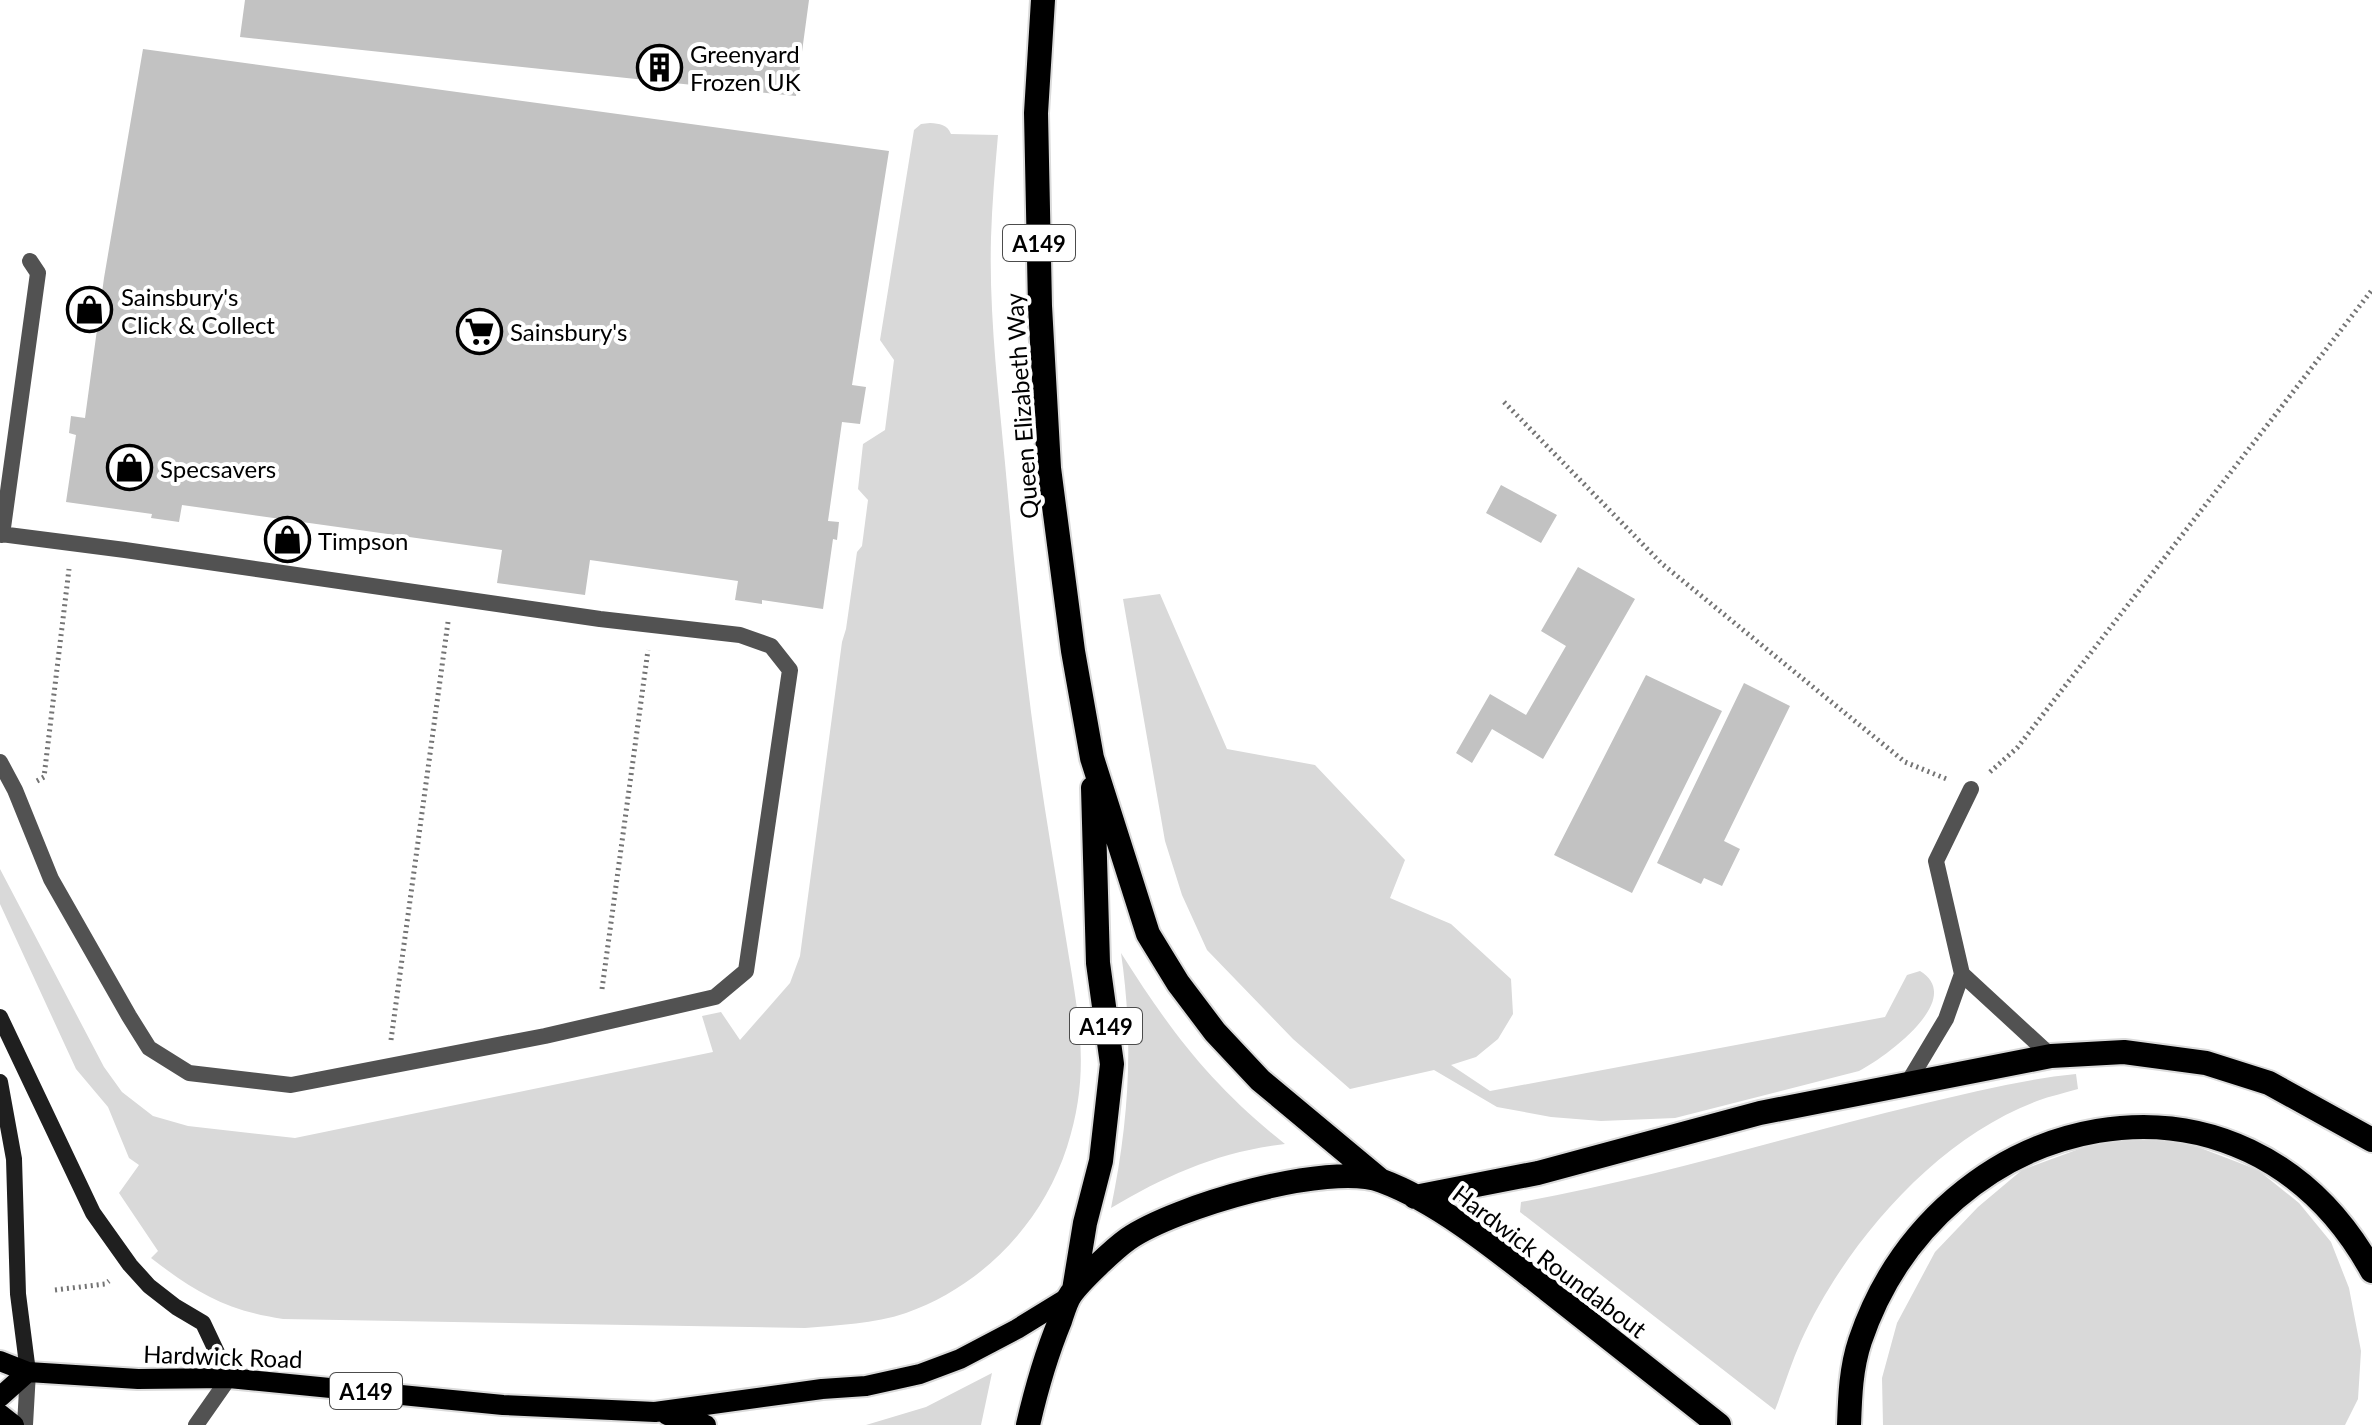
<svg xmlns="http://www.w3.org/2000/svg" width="2372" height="1425" font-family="Lato,sans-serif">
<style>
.green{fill:#d9d9d9}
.building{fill:#c2c2c2}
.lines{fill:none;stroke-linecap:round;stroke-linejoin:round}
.primary-casing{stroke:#dbdbdb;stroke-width:24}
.highway-casing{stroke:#dbdbdb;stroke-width:28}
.path{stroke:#747474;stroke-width:5;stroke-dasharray:2 4;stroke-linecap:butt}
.lane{stroke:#525252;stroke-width:16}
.secondary{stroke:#1f1f1f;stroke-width:16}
.primary{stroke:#000;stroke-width:20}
.highway{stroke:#000;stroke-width:24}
.labels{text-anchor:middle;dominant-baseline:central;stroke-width:8;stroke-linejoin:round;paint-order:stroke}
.shield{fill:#fff;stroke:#4c4c4c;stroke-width:2}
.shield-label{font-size:22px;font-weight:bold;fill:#000}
.poi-label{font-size:24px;fill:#000;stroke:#fff;text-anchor:start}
.street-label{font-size:24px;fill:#000;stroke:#fff}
</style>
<rect width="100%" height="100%" fill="#fff"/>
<!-- green -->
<path class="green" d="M930 123C940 124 947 124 951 134L998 135C995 169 992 204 991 238 989 313 998 388 1005 463 1014 561 1023 658 1037 756 1046 819 1057 882 1067 945 1079 1019 1091 1073 1067 1147 1042 1224 982 1286 906 1313 874 1324 838 1325 805 1328L283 1319C227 1311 195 1292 151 1258L158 1251 119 1193 139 1165 129 1158 108 1107 76 1069 0 904V869L104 1067 122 1092 153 1116 188 1126 295 1138 713 1052 702 1016 721 1012 740 1040 790 983 800 956 842 642 846 629 857 552 862 546 868 500 858 489 863 444 885 430 894 360 880 340 914 130 921 124Z
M1160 594 1227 749 1315 765 1405 860 1390 898 1451 924 1511 979 1513 1014 1498 1039 1476 1057 1451 1065 1490 1091 1885 1017 1907 975 1920 971C1967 999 1883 1059 1859 1071L1675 1118 1601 1121 1551 1117 1497 1107 1434 1070 1350 1089 1293 1039 1207 950 1182 895 1165 841 1123 599Z
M1121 953C1171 1032 1211 1085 1285 1144 1221 1151 1166 1175 1111 1208 1129 1120 1134 1042 1121 953Z
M2076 1074 2078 1089C2065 1093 2050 1096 2037 1101 1935 1139 1845 1244 1801 1341 1791 1363 1784 1387 1775 1410L1520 1212 1521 1202C1656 1178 1788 1136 1922 1104 1973 1092 2024 1079 2076 1074Z
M2148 1137 2198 1147 2258 1170 2299 1203 2331 1242 2349 1288 2361 1351 2358 1399 2345 1425H1883L1882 1378 1897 1323 1935 1252 1978 1207 2022 1170 2098 1142Z
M992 1373 981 1425H866L926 1407Z"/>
<!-- building -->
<path class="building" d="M245 0H809L796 96 240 37Z
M143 49 889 151 852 385 866 387 860 424 842 422 828 521 839 522 837 540 833 539 823 609 762 600V604L735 600 738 581 590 560 585 595 497 583 502 550 182 505 179 522 151 518 152 514 66 502 76 435 69 433 71 416 85 418 104 278Z
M1501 485 1557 515 1541 543 1486 513Z
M273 531 303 535 301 548 272 544Z
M1578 567 1635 599 1543 759 1492 729 1472 763 1456 753 1490 694 1526 715 1566 646 1541 631Z
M1646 675 1722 711 1632 893 1554 855Z
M1744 683 1790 706 1724 841 1740 849 1722 886 1704 878 1701 884 1657 863Z"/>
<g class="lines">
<defs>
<path id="primary" d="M0 1361 28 1372 138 1379 229 1378 503 1405 655 1412 822 1389 866 1386 920 1374 960 1359 1017 1329 1069 1297
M0 1397 28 1372
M0 1414 14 1425
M667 1415 706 1425"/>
<path id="highway" d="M1043 0 1036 113 1040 306 1049 468 1073 651 1092 758 1148 934 1178 983 1215 1032 1260 1080 1380 1180
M1415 1197 1538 1173 1760 1113 2051 1056 2124 1052 2206 1063 2269 1083 2372 1140
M1074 1290 1085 1223 1101 1161 1112 1064 1098 963 1093 788
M1028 1425C1036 1390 1046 1355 1060 1321 1063 1312 1066 1301 1071 1294 1081 1280 1114 1249 1128 1239 1174 1207 1329 1161 1382 1181 1439 1202 1501 1253 1548 1290 1605 1335 1662 1380 1719 1425
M1849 1425C1850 1396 1851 1368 1860 1341 1939 1107 2244 1038 2372 1271"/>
</defs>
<!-- primary casing -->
<use href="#primary" class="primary-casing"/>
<!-- highway casing -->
<use href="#highway" class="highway-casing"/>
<!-- path -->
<path class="path" d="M1504 402 1661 563 1905 762 1949 780
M1990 772 2017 748 2372 290
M37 781 44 777 69 569
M602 989 648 650
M391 1040 448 622
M55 1290 105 1284 109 1281"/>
<!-- lane -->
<path class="lane" d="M0 534 125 550 600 619 740 635 771 646 790 670 746 971 715 997 545 1036 291 1085 189 1073 149 1048 129 1016 51 879 15 790 0 762
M2 535 38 273 30 261
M1962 974 1936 861 1971 789
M1907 1084 1946 1019 1962 974 2051 1056
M25 1425 28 1372
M196 1425 229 1378"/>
<!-- secondary -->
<path class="secondary" d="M0 1017 93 1213 130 1265 149 1286 176 1307 203 1323 229 1378
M0 1082 14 1159 18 1294 28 1372"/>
<!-- primary -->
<use href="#primary" class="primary"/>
<!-- highway -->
<use href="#highway" class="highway"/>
</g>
<!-- icons -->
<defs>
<symbol id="building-ring" viewBox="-11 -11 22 22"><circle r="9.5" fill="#fff" stroke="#000" stroke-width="1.5"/><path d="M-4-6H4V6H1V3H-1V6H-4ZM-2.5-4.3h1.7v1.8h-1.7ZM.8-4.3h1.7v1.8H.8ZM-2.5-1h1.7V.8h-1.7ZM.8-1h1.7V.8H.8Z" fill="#000"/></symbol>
<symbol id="shop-ring" viewBox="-11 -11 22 22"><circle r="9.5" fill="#fff" stroke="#000" stroke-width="1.5"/><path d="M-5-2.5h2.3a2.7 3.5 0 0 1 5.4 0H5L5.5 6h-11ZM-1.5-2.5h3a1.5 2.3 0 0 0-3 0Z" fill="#000"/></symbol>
<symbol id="supermarket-ring" viewBox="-11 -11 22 22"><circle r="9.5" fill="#fff" stroke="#000" stroke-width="1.5"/><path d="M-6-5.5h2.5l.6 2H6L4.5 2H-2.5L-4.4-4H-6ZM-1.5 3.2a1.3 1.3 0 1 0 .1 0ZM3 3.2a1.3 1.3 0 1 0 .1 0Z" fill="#000"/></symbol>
</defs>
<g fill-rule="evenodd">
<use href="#building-ring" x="634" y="42" width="51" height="51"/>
<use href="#shop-ring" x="64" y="284" width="51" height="51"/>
<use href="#supermarket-ring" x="454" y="306" width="51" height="51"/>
<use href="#shop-ring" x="104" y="442" width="51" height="51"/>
<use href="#shop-ring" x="262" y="514" width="51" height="51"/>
</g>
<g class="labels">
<!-- shield labels -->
<g class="shield">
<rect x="1003" y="225" width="72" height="36" rx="6"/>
<rect x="1070" y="1008" width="72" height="36" rx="6"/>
<rect x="330" y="1373" width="72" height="36" rx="6"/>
</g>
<g class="shield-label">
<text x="1039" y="243">A149</text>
<text x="1106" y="1026">A149</text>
<text x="366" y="1391">A149</text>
</g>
<!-- poi labels -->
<g class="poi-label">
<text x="690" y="53">Greenyard<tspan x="690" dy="28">Frozen UK</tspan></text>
<text x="121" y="296">Sainsbury's<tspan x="121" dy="28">Click &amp; Collect</tspan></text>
<text x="510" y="331">Sainsbury's</text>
<text x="160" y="468">Specsavers</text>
<text x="318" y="540">Timpson</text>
</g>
<!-- street labels -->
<g class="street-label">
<text transform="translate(1021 406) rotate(-94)">Queen Elizabeth Way</text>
<text transform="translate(1550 1261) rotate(37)">Hardwick Roundabout</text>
<text transform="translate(223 1356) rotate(2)">Hardwick Road</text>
</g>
</g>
</svg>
